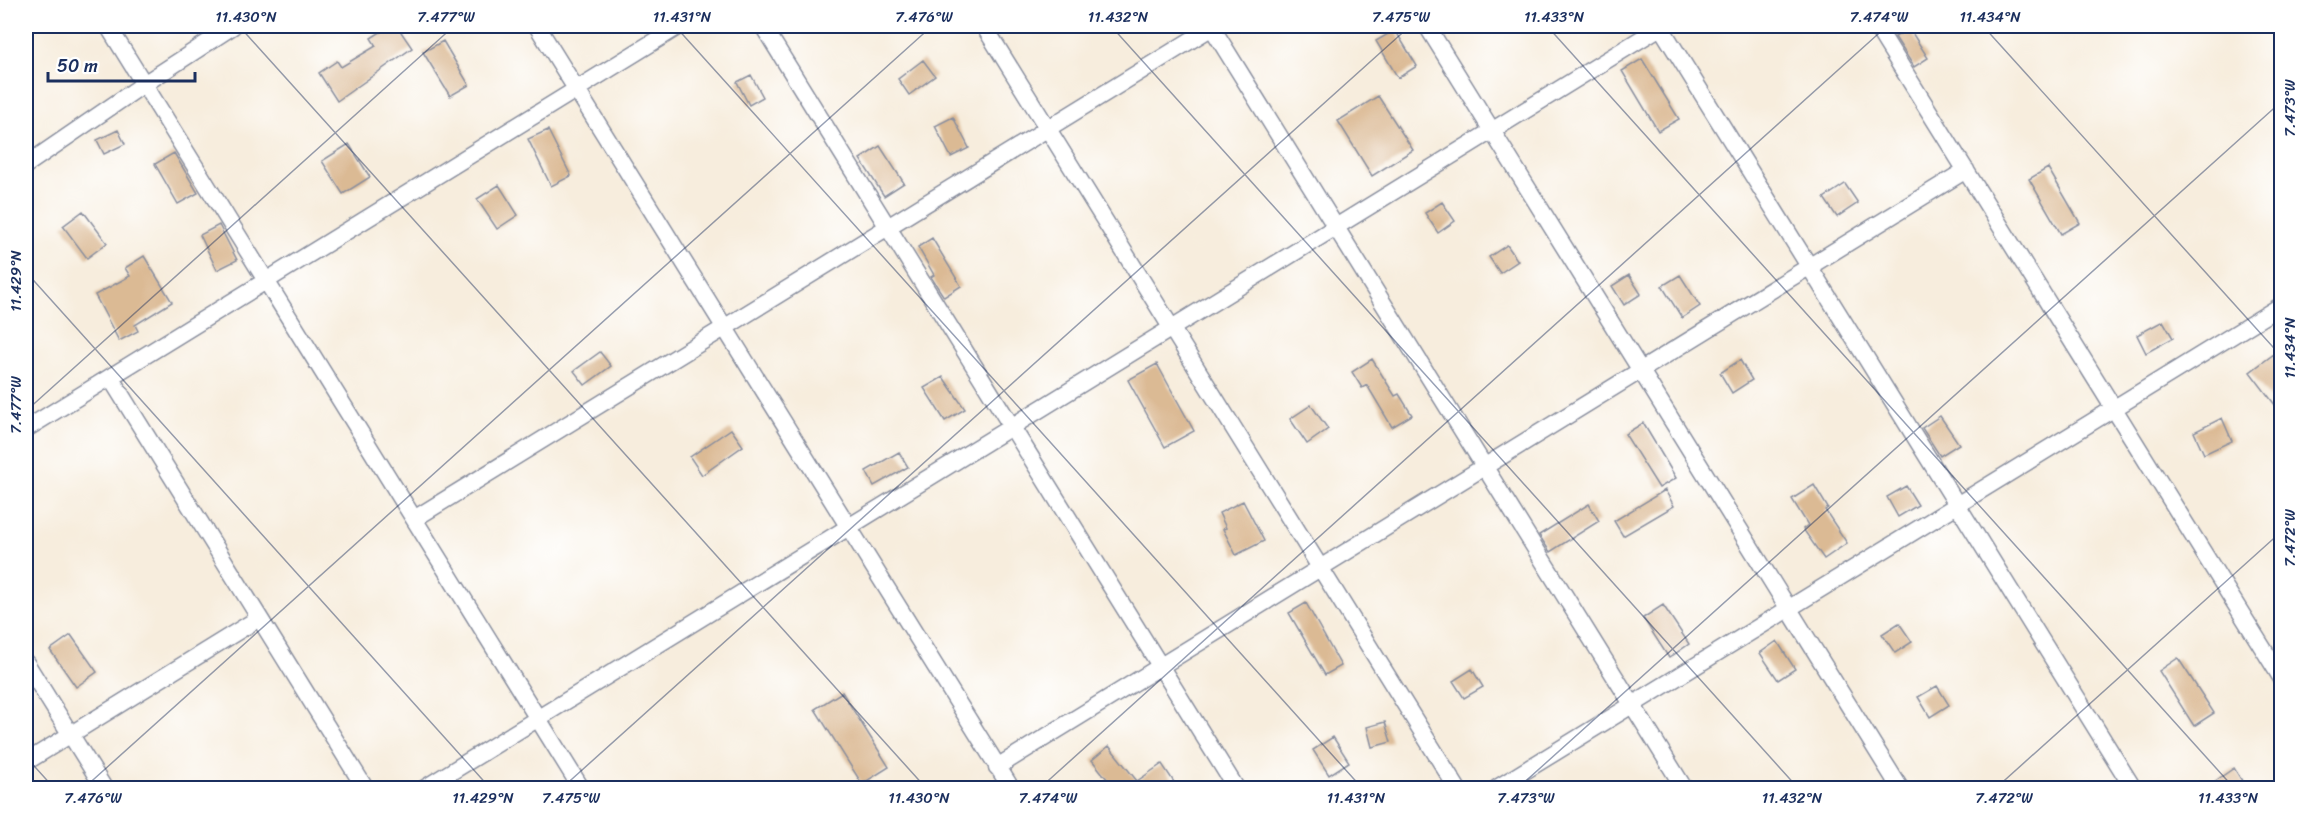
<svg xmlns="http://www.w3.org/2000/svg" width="2307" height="814" font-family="Sriracha,sans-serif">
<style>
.building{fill:#dbba94}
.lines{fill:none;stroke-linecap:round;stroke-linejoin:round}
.minor-casing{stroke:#898e9e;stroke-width:19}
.minor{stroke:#fff;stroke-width:16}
.ticks{fill:none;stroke:#1b2f5e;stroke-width:1.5;stroke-opacity:0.45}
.neatline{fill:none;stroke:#1b2f5e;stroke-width:2}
.ticks-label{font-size:15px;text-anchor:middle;fill:#1b2f5e}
</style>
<rect width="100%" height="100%" fill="#fff"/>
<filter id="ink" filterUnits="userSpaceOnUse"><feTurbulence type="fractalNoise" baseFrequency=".0167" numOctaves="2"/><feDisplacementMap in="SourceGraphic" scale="12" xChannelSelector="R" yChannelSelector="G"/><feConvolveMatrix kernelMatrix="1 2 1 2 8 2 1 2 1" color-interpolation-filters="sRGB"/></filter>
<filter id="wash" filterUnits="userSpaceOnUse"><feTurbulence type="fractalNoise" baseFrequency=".008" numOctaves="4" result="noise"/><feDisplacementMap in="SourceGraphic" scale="24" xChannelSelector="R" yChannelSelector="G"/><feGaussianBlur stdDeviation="1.35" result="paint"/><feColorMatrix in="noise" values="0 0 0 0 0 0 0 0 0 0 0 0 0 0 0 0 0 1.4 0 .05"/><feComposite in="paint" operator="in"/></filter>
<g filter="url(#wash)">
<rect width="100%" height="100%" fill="#f7eddd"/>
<g id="blocks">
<!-- building -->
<path class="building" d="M390 26H397L412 48 337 101 319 73 337 61 341 67 376 46 371 38Z
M1909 28 1928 58 1914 67 1895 37Z
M1395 30 1417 66 1398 78 1376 41Z
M443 41 469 85 450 96 423 52Z
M1642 59 1679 119 1658 131 1622 71Z
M923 60 935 76 909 95 898 79Z
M751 75 763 97 749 105 737 82Z
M1378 96 1413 150 1372 176 1338 121Z
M953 117 969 148 951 157 935 126Z
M118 130 125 144 104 154 97 140Z
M548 130 571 176 551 186 528 139Z
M349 144 370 177 343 194 322 161Z
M880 146 904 183 884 196 860 159Z
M174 153 198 193 178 204 155 164Z
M2048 168 2080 223 2061 234 2029 179Z
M1845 184 1858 203 1837 217 1824 198Z
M499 185 518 215 497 229 477 199Z
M1442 202 1455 221 1438 233 1425 213Z
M83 211 107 243 87 258 63 226Z
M219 225 237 260 217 270 200 235Z
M932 238 961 286 944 297 931 277 934 275 918 247Z
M1507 245 1518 261 1500 273 1489 257Z
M144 256 172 302 135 325 138 331 119 341 95 295 130 276 125 268Z
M1629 275 1641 294 1624 305 1612 286Z
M1680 275 1700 306 1682 318 1662 286Z
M2163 321 2173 338 2146 353 2137 335Z
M600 352 611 366 585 385 574 371Z
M2274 354 2282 365V414L2250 372Z
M1372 359 1395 396 1399 394 1412 415 1392 427 1367 385 1362 388 1352 372Z
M1740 360 1752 380 1732 393 1720 373Z
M1157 364 1194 431 1165 447 1128 380Z
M943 377 965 409 945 421 924 388Z
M1311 405 1328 429 1307 444 1290 419Z
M1940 416 1959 444 1940 456 1922 428Z
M2222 418 2232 441 2204 454 2194 432Z
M1643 423 1676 478 1659 488 1625 434Z
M731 429 743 446 702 475 690 457Z
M899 452 908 467 874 486 866 471Z
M1814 485 1828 508 1825 510 1847 543 1824 559 1803 529 1808 525 1792 499Z
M1906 486 1918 505 1898 517 1887 497Z
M1665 490 1674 506 1623 536 1614 521Z
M1243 501 1264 541 1236 555 1223 529 1226 528 1219 513Z
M1589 504 1599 521 1550 552 1539 535Z
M1306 603 1341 666 1325 675 1289 613Z
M1663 605 1689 644 1669 658 1643 618Z
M1899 623 1912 642 1895 653 1882 634Z
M71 635 97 672 76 687 50 650Z
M1777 641 1795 669 1778 680 1760 653Z
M2178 658 2214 713 2194 726 2159 671Z
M1472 669 1483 687 1464 698 1453 681Z
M1937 686 1949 705 1930 717 1918 697Z
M842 692 889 767 862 784 815 709Z
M1385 722 1391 742 1372 747 1367 727Z
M1333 737 1349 762 1329 775 1313 750Z
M1109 746 1137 781 1162 764 1174 782 1164 789H1115L1092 760Z
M2234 768 2247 789H2204Z"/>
</g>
</g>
<g filter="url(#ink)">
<use href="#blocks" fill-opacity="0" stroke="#898e9e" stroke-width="1.5"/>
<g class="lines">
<defs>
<path id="minor" d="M108 26 581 788
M537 26 1011 788
M763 26 1236 788
M984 26 1457 788
M1211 26 1684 788
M1427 26 1900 788
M1660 26 2133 788
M1876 26 2282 679
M26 165 144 84 233 26
M110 377 365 788
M26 429 679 26
M414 519 1214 26
M26 663 104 788
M26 762 259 618
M997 767 1966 170
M425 788 1662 26
M1497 788 2282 305"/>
</defs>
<!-- minor casing -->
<use href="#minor" class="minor-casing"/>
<!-- minor -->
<use href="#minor" class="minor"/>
</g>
</g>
<!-- ticks -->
<path class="ticks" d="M239 26 926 788M675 26 1362 788M1111 26 1798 788M1547 26 2234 788M1983 26 2282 357M26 272 490 788M26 411 454 26M26 757 54 788M84 788 932 26M562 788 1410 26M1040 788 1887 26M1518 788 2282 101M1996 788 2282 531"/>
<!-- margin -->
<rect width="2307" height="814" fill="none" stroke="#fff" stroke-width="66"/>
<!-- scale -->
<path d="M48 72v9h147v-9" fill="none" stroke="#1b2f5e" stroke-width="3"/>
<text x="57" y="72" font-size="18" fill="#1b2f5e" stroke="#ffffff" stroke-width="4.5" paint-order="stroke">50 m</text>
<rect x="33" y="33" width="2241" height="748" class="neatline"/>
<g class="ticks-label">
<text x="246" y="22">11.430°N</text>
<text x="446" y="22">7.477°W</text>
<text x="682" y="22">11.431°N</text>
<text x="924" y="22">7.476°W</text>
<text x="1118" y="22">11.432°N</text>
<text x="1401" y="22">7.475°W</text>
<text x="1554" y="22">11.433°N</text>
<text x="1879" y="22">7.474°W</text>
<text x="1990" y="22">11.434°N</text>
<text transform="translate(2290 108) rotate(-90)" y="5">7.473°W</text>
<text transform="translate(16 281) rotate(-90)" y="5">11.429°N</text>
<text transform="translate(2290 348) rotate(-90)" y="5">11.434°N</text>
<text transform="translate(16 405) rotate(-90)" y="5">7.477°W</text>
<text transform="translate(2290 538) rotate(-90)" y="5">7.472°W</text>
<text x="93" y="803">7.476°W</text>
<text x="483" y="803">11.429°N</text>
<text x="571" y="803">7.475°W</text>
<text x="919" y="803">11.430°N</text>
<text x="1048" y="803">7.474°W</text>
<text x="1356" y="803">11.431°N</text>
<text x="1526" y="803">7.473°W</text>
<text x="1792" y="803">11.432°N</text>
<text x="2004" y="803">7.472°W</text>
<text x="2228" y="803">11.433°N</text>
</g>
</svg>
